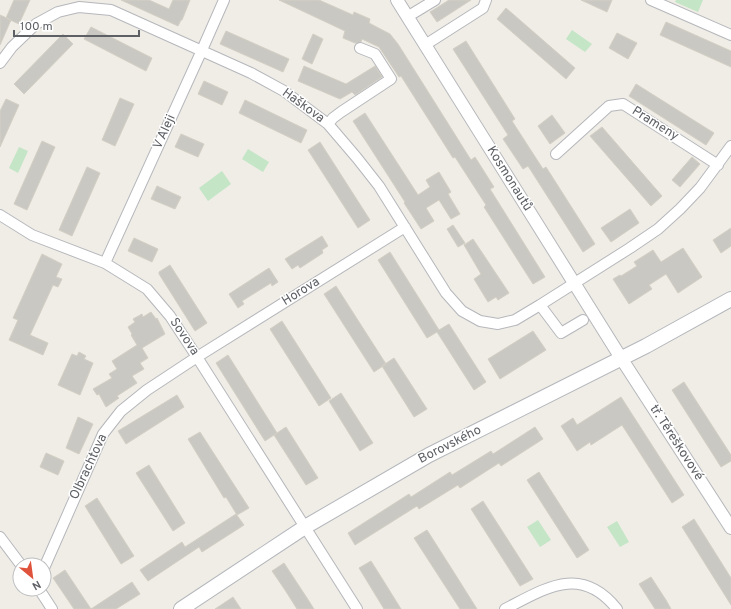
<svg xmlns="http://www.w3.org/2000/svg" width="731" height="609" font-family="Overpass,sans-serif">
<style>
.green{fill:#c4e5c6}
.building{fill:#cac8c2;stroke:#d3cfc4}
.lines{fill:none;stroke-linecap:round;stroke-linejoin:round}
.minor-casing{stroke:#b6b7bc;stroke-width:12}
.tertiary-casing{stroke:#b6b7bc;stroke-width:14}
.secondary-casing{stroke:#b4b7bc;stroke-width:16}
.minor{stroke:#fff;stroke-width:10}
.tertiary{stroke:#fff;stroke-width:12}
.secondary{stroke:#fff;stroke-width:14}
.labels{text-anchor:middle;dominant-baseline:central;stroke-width:3;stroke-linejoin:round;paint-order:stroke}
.street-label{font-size:13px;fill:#5d6065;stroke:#fff}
</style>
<rect width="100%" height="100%" fill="#efede6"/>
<!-- green -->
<path class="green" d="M676 0H703L698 12 675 2Z
M572 30 592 44 585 52 566 39Z
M19 147 28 151 18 173 9 168Z
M248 149 269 162 263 172 242 159Z
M222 171 231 184 208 201 199 188Z
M538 520 551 540 540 547 527 527Z
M617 521 629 542 620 547 607 527Z"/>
<!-- building -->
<path class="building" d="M14 0H30L19 24 6 18Z
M121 0H149L169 9 173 0H190L182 20H181L178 26Z
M279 0H319L353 15 354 12 370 19 369 23 390 34 398 44 471 160 475 157 494 187 490 189 545 277 533 284 484 207 486 205 455 157 453 158 401 76 399 77 379 47 362 39 361 42 355 43 343 38 345 31Z
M449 0H471L437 22 430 12Z
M581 0H612L607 12Z
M506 8 575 68 566 79 497 19Z
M0 15 11 20 0 45Z
M666 22 731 51V67L660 35Z
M91 27 152 58 146 71 84 39Z
M226 31 289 59 283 72 220 44Z
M617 33 637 43 628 59 609 48Z
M63 34 73 44 24 94 14 84Z
M313 34 323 39 312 64 302 59Z
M466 41 515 119 512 121 543 169 546 167 595 244 583 252 528 166 523 169 503 139 508 135 453 49Z
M304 66 346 84 375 66 382 77 355 95 352 92 340 99 298 81Z
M204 81 228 92 222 105 198 94Z
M636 84 714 133 706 145 629 96Z
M120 98 134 104 115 146 102 140Z
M6 99 19 105 0 147V111Z
M245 100 307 130 301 143 239 113Z
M365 113 418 195 430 187 426 180 439 172 451 192 448 194 460 214 451 219 439 200 426 208 434 221 421 229 404 203 405 202 353 121Z
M552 115 565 133 550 144 538 126Z
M602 127 662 196 651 206 590 136Z
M181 134 204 144 198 157 175 147Z
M42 141 55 147 27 210 14 204Z
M320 142 370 220 358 228 308 150Z
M692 157 700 164 680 187 672 180Z
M87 167 100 173 72 236 59 230Z
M157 186 181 197 175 209 151 199Z
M630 209 639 223 611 242 601 228Z
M453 225 465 243 458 247 447 229Z
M731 228V246L721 253 713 240Z
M322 236 328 246 322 250 323 253 300 268 298 265 292 269 285 259Z
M134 238 158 249 152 262 128 251Z
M473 239 509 293 498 300 496 297 488 302 474 279 481 274 464 245Z
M683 248 702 277 678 293 666 274 649 285 652 289 629 304 613 279 620 275 621 276 637 266 634 262 653 250 661 262Z
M390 252 439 330 449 324 486 382 474 390 437 332 427 338 378 260Z
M42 254 62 264 56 277 62 279 58 287 53 285 30 335 48 343 43 355 9 340 18 320 13 318Z
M170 265 207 323 195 331 159 274V272Z
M269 268 278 282 272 286 271 283 242 301 244 304 238 308 229 294Z
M336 286 386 364 374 372 324 294Z
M151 312 156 319 157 318 165 334 142 348 148 358 140 363 144 369 132 376 137 383 117 396 119 398 106 407 99 394 97 395 93 389 112 378 109 374 117 369 112 361 137 345 131 335 132 334 128 327 135 322 133 319 142 314 143 317Z
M282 321 331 398 319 406 270 329Z
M533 331 546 350 500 379 488 359Z
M79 352 86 356 84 359 93 363 80 395 58 385 72 354 77 356Z
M228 355 277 433 265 441 216 363Z
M394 358 427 409 414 417 382 366Z
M684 382 731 455V461L721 467 672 390Z
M341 393 373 443 360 451 329 401Z
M177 395 184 407 126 444 118 431Z
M621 397 684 495 672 503 622 425 591 445 590 442 577 451 561 426 573 418 577 425Z
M78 417 93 424 79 454 66 448Z
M286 427 318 478 306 485 274 435Z
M535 427 543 439 501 466 499 463 460 488 458 485 419 509 417 506 355 545 348 533 409 494 411 497 450 472 452 475 491 451 493 454Z
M200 432 249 508 237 515 226 497 224 498 188 439Z
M46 453 64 461 58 475 40 467Z
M149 465 185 523 173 531 136 473Z
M539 472 589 550 577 558 527 480Z
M97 498 134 556 121 564 85 506Z
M483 501 533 579 520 586 471 509Z
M236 514 244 525 202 552 199 547 148 581 140 570 182 542 185 547Z
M694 519 731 578V605L682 527Z
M427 530 455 574 477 609H460L414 538Z
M371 561 383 580 401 609H384L359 568Z
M284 563 307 598 314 609H297L285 590 272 571Z
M65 570 91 609H74L53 578Z
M651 577 666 600 671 609H655L639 584Z
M132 582 140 594 116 609H91Z
M233 597 241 609H215Z"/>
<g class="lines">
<defs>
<path id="minor" d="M651 0 731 35
M407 17 435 0
M425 45 483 8 486 0
M0 63 12 47 36 24 58 12 79 7 111 10 251 73 284 91 328 124 357 158 379 186 446 293 462 311 480 321 498 324 515 320 540 305 630 248 658 229 680 209 700 188 731 146
M328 124 333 118 341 112 391 79 375 54 360 48
M556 154 609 106 623 104 718 165
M0 215 32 235 105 263 147 289 170 316 197 357 357 609
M105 263 202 50 224 0
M540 305 561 333 583 320
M0 537 21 565
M44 568 103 434 121 411 147 390 197 357 405 227
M39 589 52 609
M505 609C546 588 581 564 617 609"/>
<path id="tertiary" d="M397 0 621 358 731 528"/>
<path id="secondary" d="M181 609 305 527 429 455 646 346 731 299"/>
</defs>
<!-- minor casing -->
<use href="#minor" class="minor-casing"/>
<!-- tertiary casing -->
<use href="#tertiary" class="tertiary-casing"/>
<!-- secondary casing -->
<use href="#secondary" class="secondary-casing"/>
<!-- minor -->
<use href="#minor" class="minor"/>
<!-- tertiary -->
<use href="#tertiary" class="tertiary"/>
<!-- secondary -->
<use href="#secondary" class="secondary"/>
</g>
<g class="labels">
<!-- street labels -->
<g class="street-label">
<text transform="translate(303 106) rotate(36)">Haškova</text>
<text transform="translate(655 124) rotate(32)">Prameny</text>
<text transform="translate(165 132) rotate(-66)">V Aleji</text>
<text transform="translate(509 179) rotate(58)">Kosmonautů</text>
<text transform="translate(301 292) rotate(-32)">Horova</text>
<text transform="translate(184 337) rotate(56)">Sovova</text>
<text transform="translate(676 443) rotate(57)">tř. Těreškovové</text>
<text transform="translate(450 445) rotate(-27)">Borovského</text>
<text transform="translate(89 467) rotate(-65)">Olbrachtova</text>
</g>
</g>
<!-- north arrow -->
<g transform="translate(32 577) rotate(151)"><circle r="19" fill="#ffffff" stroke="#bebfc1"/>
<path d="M0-3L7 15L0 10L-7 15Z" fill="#df523b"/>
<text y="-6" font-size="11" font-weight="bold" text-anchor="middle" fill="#5d6065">N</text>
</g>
<!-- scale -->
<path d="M14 30v6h125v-6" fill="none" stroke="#5d6065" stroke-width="2"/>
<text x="20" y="30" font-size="12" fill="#5d6065" stroke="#ffffff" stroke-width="3" paint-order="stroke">100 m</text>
</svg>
